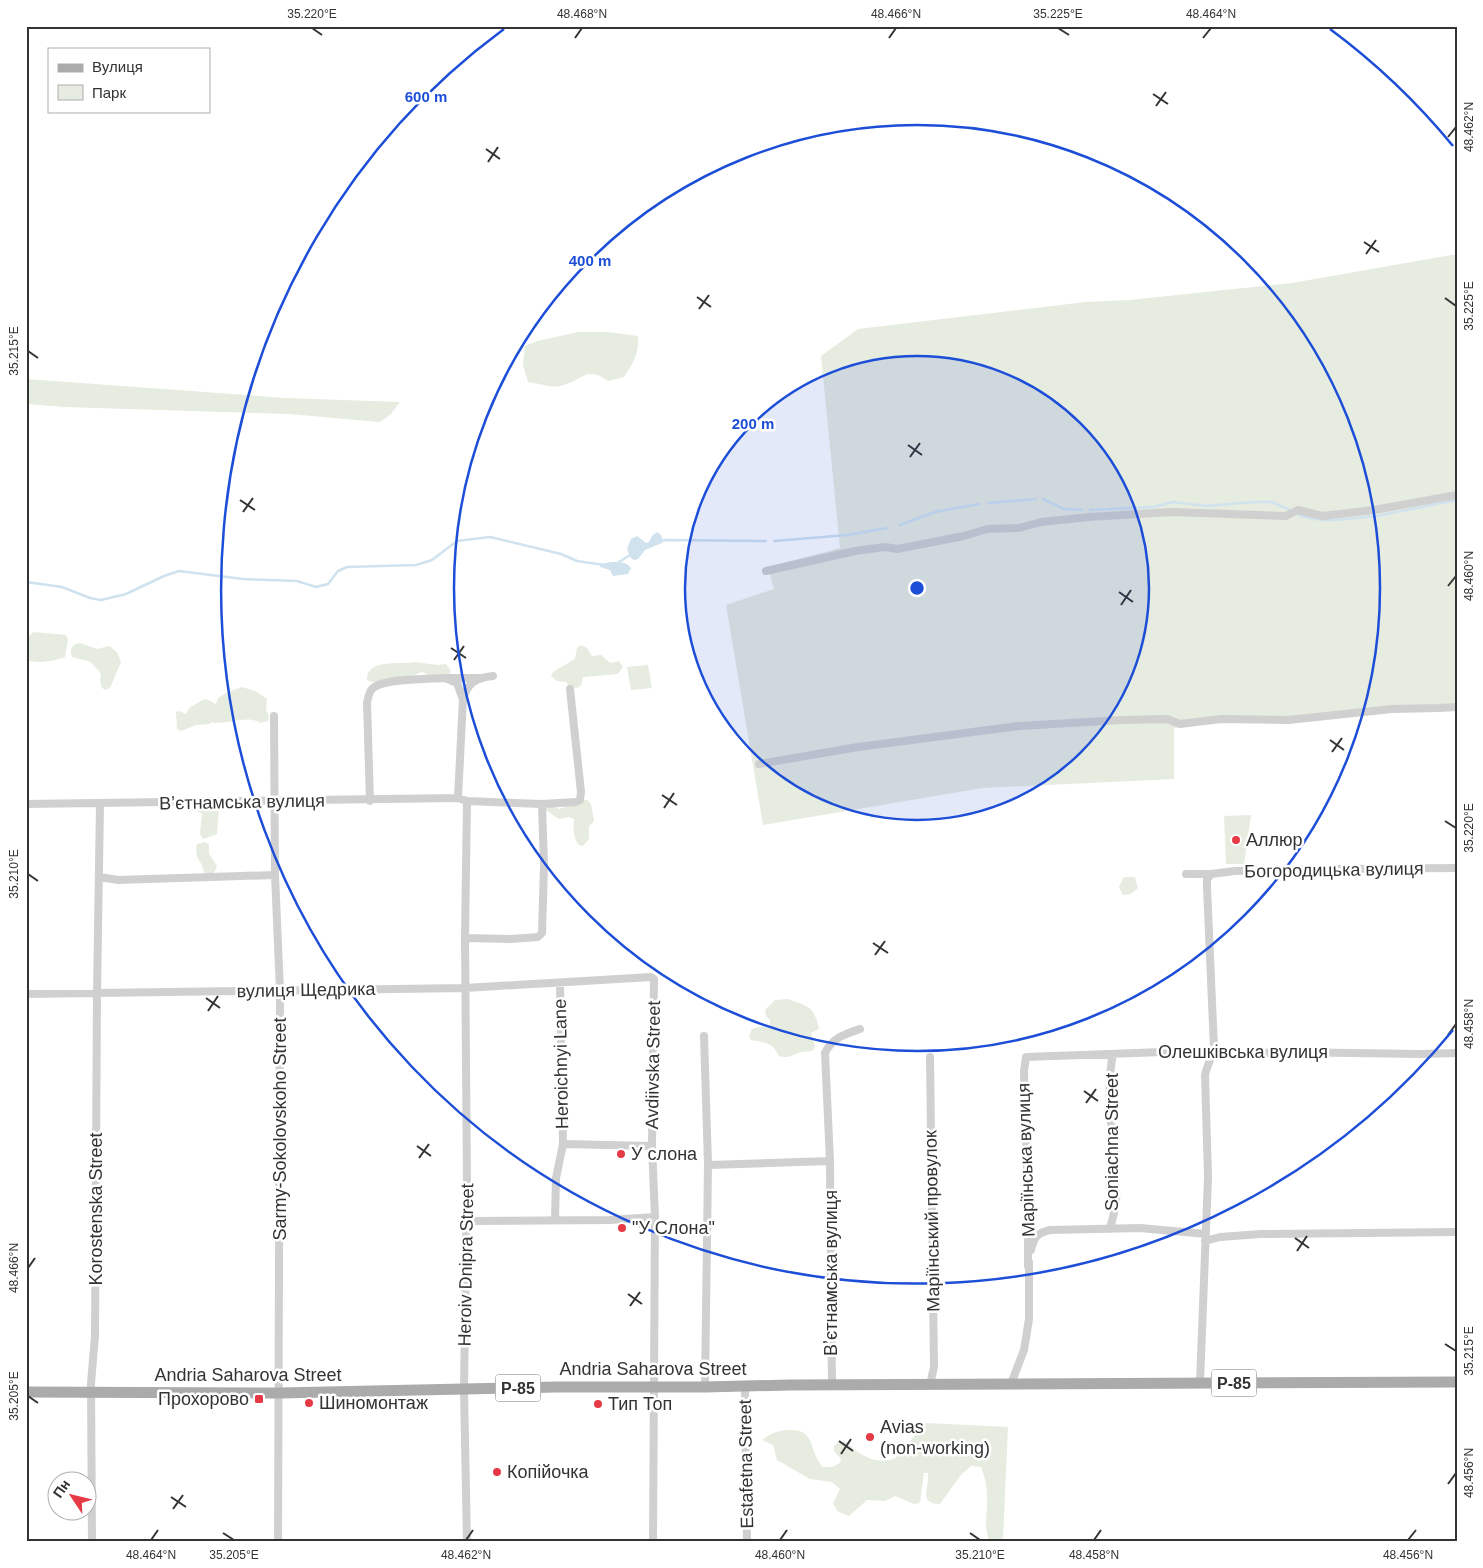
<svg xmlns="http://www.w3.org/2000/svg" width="1483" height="1568" font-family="Arial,sans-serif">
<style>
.green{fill:#e6ecdf}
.water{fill:#cfe2ee}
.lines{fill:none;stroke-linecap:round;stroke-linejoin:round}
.stream{stroke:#cfe2ee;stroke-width:2.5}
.minor{stroke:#d0d0d0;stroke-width:8}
.primary{stroke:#ababab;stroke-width:11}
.ticks{fill:none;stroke:#333;stroke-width:2}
.ring{fill:none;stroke:#1d4ed8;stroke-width:2.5}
.poi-dot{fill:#e63946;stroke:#fff;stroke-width:2}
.labels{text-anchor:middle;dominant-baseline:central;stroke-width:5;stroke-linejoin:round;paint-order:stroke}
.shield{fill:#fff;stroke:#707070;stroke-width:1}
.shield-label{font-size:16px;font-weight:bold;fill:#333}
.street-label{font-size:18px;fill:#333;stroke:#fff}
.poi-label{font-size:18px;fill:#333;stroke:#fff;text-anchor:start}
.centre{fill:#1d4ed8;stroke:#fff;stroke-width:2.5}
.ring-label{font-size:15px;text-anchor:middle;font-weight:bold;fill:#1d4ed8;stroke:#fff;stroke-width:5;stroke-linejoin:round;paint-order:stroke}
.neatline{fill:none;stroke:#333;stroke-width:2}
.ticks-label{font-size:12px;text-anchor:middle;fill:#333}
</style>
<rect width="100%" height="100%" fill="#fff"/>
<!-- green -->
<path class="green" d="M1457 254V709L1248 719 1174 728V779L983 788 763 825 726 605 774 589 768 567 840 548 821 356 858 329 1086 302 1130 300 1292 283Z
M579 332H607L638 336C639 354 634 362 624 377L608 381C585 365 583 381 560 386 551 388 538 383 528 382L523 365 525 346 537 341Z
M26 379 285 398 400 402 391 414 380 422 289 414 65 407 26 404Z
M33 632 66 635 68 640 65 657C54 661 38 664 27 660V638Z
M80 643 97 649 109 646 117 652 121 662 110 688 106 690 102 688 100 682 101 674C88 657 89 662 72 657 69 649 72 644 80 643Z
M581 645 587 648 592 656 601 655 610 663 619 661 623 667 618 674 583 677 581 686 576 688 569 686 566 682 557 681 551 676 553 672 575 659 577 648Z
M414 662 438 665 446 664 451 671 449 675H428L422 672 407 678 403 676C394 682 376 685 367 680 366 658 401 665 414 662Z
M648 665 652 688 631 690 627 667Z
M242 687 255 691 267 699 266 711 269 716 268 721 260 723C247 714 224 726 211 722L210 724 196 725 181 731 177 729 176 712 179 711 186 714C189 708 189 708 194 705 206 699 203 697 216 704L218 698 228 692Z
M584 800H588L591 804 594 821 589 826V839L583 846 579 845C573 838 573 828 574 819L569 817 559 819 543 808 553 805 559 809Z
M214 803 218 804C220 812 217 825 217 834L203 839 200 834 202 814 197 811V806Z
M1251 815 1244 864H1226L1224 816Z
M205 842 209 845V854L217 866 215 871 211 875 204 872C202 859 194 861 197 844Z
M1124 877H1135L1138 888 1131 894 1123 895 1119 887Z
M788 999C809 1007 814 1006 819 1029L811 1033 815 1046 814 1050C810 1052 805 1051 801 1052 792 1055 789 1059 779 1056 772 1042 766 1043 751 1040L749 1036 752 1029 770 1025V1020L766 1016 765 1010 775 1000Z
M926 1423 1008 1427 1003 1540H989C983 1522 988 1514 987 1496 987 1486 985 1477 981 1467L971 1466 960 1476 940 1504C917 1503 930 1488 928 1473H924L920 1503 914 1504 895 1496 885 1501 867 1500 849 1516 837 1511 833 1503 840 1489 832 1482 810 1479 777 1460 773 1445 762 1440C773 1432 779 1430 792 1430 816 1430 809 1453 823 1467H832L840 1463 841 1459 834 1451V1446L838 1442H846C858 1455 881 1468 898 1456 905 1451 910 1441 915 1435 918 1430 922 1427 926 1423Z"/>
<!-- water -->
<path class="water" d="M657 532 661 535 663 541 662 543 645 550 638 559 634 560 631 558 627 549 631 539 637 536 646 543 649 542 652 536Z
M611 562C619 562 626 561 631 568L628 574 613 576 610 570 600 567 601 564Z"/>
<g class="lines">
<!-- stream -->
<path class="stream" d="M1043 499 1064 509 1082 510
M989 503 1036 499
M1090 510 1153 507 1173 502 1206 506 1254 502H1272L1292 511
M1297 514C1321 524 1348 519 1374 516
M1377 516 1457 500
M900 525 935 512 979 504
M660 541 666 540 766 541
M774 541 847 535 887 528
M616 564 630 555
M26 582 62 587 90 598 101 600 126 594 164 576 179 571 243 579 297 581 316 587 328 584 338 571 347 567 416 565 432 560 457 541 490 537 561 554 577 561 604 565"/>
<!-- minor -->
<path class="minor" d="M766 571 855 551 885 547 897 549 964 536 987 529 1019 528 1041 522 1089 517 1171 512 1286 516 1298 510 1322 516 1374 510 1457 495
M462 697 457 683 445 678H479
M274 716 275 875 280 991 278 1542
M759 764 858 747 1019 726 1122 720 1167 719 1180 724 1221 719 1288 720 1392 709 1439 708 1457 707
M370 801 367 703C368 698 369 692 372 689 382 678 430 679 445 678
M467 801 542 804 576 802 580 800 581 792 570 689
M26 804 458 798
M1186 874H1211L1235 871 1337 869 1457 868
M99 877 119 880 275 875
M465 938 511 939 538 937 542 933 544 866 542 804
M26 994 465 988 651 977 654 979 652 1146 655 1217 653 1542
M704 1036 708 1165 705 1387
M563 1144 652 1146
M708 1165 830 1161
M555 1220 556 1178 563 1144 560 984
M467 1221 610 1220 655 1217
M1110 1229C1112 1220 1115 1211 1116 1202 1118 1153 1103 1103 1113 1054
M1205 1241 1220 1237 1261 1234 1457 1232
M1031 1250C1034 1237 1037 1233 1050 1230L1140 1228 1206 1234
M1028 1266V1198L1024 1071 1026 1057 1163 1052 1212 1056 1281 1052 1421 1054 1457 1053
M1200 1383 1208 1177 1205 1075C1207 1065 1212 1058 1214 1048L1207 888V880L1211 874
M1011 1384 1024 1350 1029 1319V1262
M930 1385 934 1367 930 1057
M832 1386 830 1161 825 1053C832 1038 845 1034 860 1029
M745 1387 747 1542
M92 1542 91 1383 95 1336 97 993 100 803
M467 1542 464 1389 467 1187 465 938 467 801 458 798 463 699C468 682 476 678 493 676"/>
<!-- primary -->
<path class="primary" d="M26 1392 280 1393 557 1387H705L790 1385 1457 1382"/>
</g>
<!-- ticks -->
<path class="ticks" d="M312 28 322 35M1058 28 1069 35M575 38 582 28M889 38 896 28M1203 38 1211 28M1153 94 1168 104M1156 106 1166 92M1448 137 1456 127M486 149 500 159M488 162 498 147M1364 242 1379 252M1366 254 1376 240M697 297 711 307M1445 298 1456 306M699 309 709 295M28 351 38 358M908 445 922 455M910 457 920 443M240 500 255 510M243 512 253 498M1448 586 1456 576M1119 592 1133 602M1121 605 1131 590M451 648 466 658M454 660 464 646M1330 740 1344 750M1332 752 1342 738M662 795 677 805M664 808 674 793M1445 821 1456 828M28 874 38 881M873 943 888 953M875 955 885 941M206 998 220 1008M208 1011 218 996M1448 1035 1456 1024M1084 1091 1098 1101M1086 1103 1096 1089M417 1146 431 1156M419 1158 429 1144M1295 1238 1309 1248M1297 1251 1307 1236M28 1268 35 1258M628 1294 642 1304M630 1306 640 1292M1445 1344 1456 1351M28 1396 38 1403M839 1441 853 1451M841 1454 851 1439M1448 1484 1456 1473M171 1497 186 1507M173 1509 183 1495M223 1533 234 1540M970 1533 980 1540M151 1540 158 1530M466 1540 473 1530M780 1540 787 1530M1094 1540 1101 1530M1408 1540 1416 1530"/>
<!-- distance rings -->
<circle cx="917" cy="588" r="232" fill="#1d4ed8" fill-opacity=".12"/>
<g class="ring">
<circle cx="917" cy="588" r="232"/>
<circle cx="917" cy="588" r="463"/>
<path d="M1453 1030A695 695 0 1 1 504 29M1330 29A695 695 0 0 1 1453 146"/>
</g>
<!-- markers -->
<g class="poi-dot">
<circle cx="1236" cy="840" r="5"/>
<circle cx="621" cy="1154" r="5"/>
<circle cx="622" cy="1228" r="5"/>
<rect x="254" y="1394" width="10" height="10" rx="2.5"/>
<circle cx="309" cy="1403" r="5"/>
<circle cx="598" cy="1404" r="5"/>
<circle cx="870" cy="1437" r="5"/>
<circle cx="497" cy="1472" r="5"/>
</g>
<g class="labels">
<!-- shield labels -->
<g class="shield">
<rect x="1211.5" y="1369.5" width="45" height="27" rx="4"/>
<rect x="495.5" y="1374.5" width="45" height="27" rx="4"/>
</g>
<g class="shield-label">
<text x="1234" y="1383">Р-85</text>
<text x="518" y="1388">Р-85</text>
</g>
<!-- street labels -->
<g class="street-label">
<text transform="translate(242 802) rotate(-1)">Вʼєтнамська вулиця</text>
<text transform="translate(1334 870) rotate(-1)">Богородицька вулиця</text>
<text transform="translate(306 990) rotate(-1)">вулиця Щедрика</text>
<text x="1243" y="1052">Олешківська вулиця</text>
<text transform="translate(561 1064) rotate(-91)">Heroichnyi Lane</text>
<text transform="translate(653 1065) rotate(-89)">Avdiivska Street</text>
<text transform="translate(280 1129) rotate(-90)">Sarmy-Sokolovskoho Street</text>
<text transform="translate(1112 1142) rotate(-90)">Soniachna Street</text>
<text transform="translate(1026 1160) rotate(-92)">Маріїнська вулиця</text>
<text transform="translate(96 1209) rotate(-90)">Korostenska Street</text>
<text transform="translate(932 1221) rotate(-91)">Маріїнський провулок</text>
<text transform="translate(466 1265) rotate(-89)">Heroiv Dnipra Street</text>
<text transform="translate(831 1273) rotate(-90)">Вʼєтнамська вулиця</text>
<text x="653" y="1369">Andria Saharova Street</text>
<text x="248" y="1375">Andria Saharova Street</text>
<text transform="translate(746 1464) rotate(-91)">Estafetna Street</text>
</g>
<!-- poi labels -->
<g class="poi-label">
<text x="1246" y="840">Аллюр</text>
<text x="631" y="1154">У слона</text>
<text x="632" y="1228">"У Слона"</text>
<text x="249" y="1399" text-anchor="end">Прохорово</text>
<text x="319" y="1403">Шиномонтаж</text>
<text x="608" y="1404">Тип Топ</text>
<text x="880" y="1427">Avias<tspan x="880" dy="21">(non-working)</tspan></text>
<text x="507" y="1472">Копійочка</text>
</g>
</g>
<circle cx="917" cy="588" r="8" class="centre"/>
<g class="ring-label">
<text x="426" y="102">600 m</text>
<text x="590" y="266">400 m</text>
<text x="753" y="429">200 m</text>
</g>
<!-- border -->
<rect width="1483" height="1568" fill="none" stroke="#ffffff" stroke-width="55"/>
<!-- legend -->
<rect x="48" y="48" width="162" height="65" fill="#ffffff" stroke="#adadad"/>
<rect x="58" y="64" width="25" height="8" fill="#ababab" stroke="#adadad"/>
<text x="92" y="72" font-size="15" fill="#333333">Вулиця</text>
<rect x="58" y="85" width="25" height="15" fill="#e6ecdf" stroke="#adadad"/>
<text x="92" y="98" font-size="15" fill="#333333">Парк</text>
<!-- north arrow -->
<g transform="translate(72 1496) rotate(305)"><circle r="24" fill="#ffffff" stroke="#adadad"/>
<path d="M0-4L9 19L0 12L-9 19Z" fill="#e63946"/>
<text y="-8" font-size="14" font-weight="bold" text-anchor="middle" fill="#333333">Пн</text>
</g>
<rect x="28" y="28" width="1428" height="1512" class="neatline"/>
<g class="ticks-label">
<text x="312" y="18">35.220°E</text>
<text x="582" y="18">48.468°N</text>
<text x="896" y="18">48.466°N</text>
<text x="1058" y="18">35.225°E</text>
<text x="1211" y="18">48.464°N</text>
<text transform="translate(1469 127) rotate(-90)" y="4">48.462°N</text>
<text transform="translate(1469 306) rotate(-90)" y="4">35.225°E</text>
<text transform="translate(14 351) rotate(-90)" y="4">35.215°E</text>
<text transform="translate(1469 576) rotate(-90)" y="4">48.460°N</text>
<text transform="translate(1469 828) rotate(-90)" y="4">35.220°E</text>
<text transform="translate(14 874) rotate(-90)" y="4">35.210°E</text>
<text transform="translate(1469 1024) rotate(-90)" y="4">48.458°N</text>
<text transform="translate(14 1268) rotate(-90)" y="4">48.466°N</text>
<text transform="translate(1469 1351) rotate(-90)" y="4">35.215°E</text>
<text transform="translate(14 1396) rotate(-90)" y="4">35.205°E</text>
<text transform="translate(1469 1473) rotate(-90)" y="4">48.456°N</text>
<text x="151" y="1559">48.464°N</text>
<text x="234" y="1559">35.205°E</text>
<text x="466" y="1559">48.462°N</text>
<text x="780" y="1559">48.460°N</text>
<text x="980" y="1559">35.210°E</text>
<text x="1094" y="1559">48.458°N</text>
<text x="1408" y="1559">48.456°N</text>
</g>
</svg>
